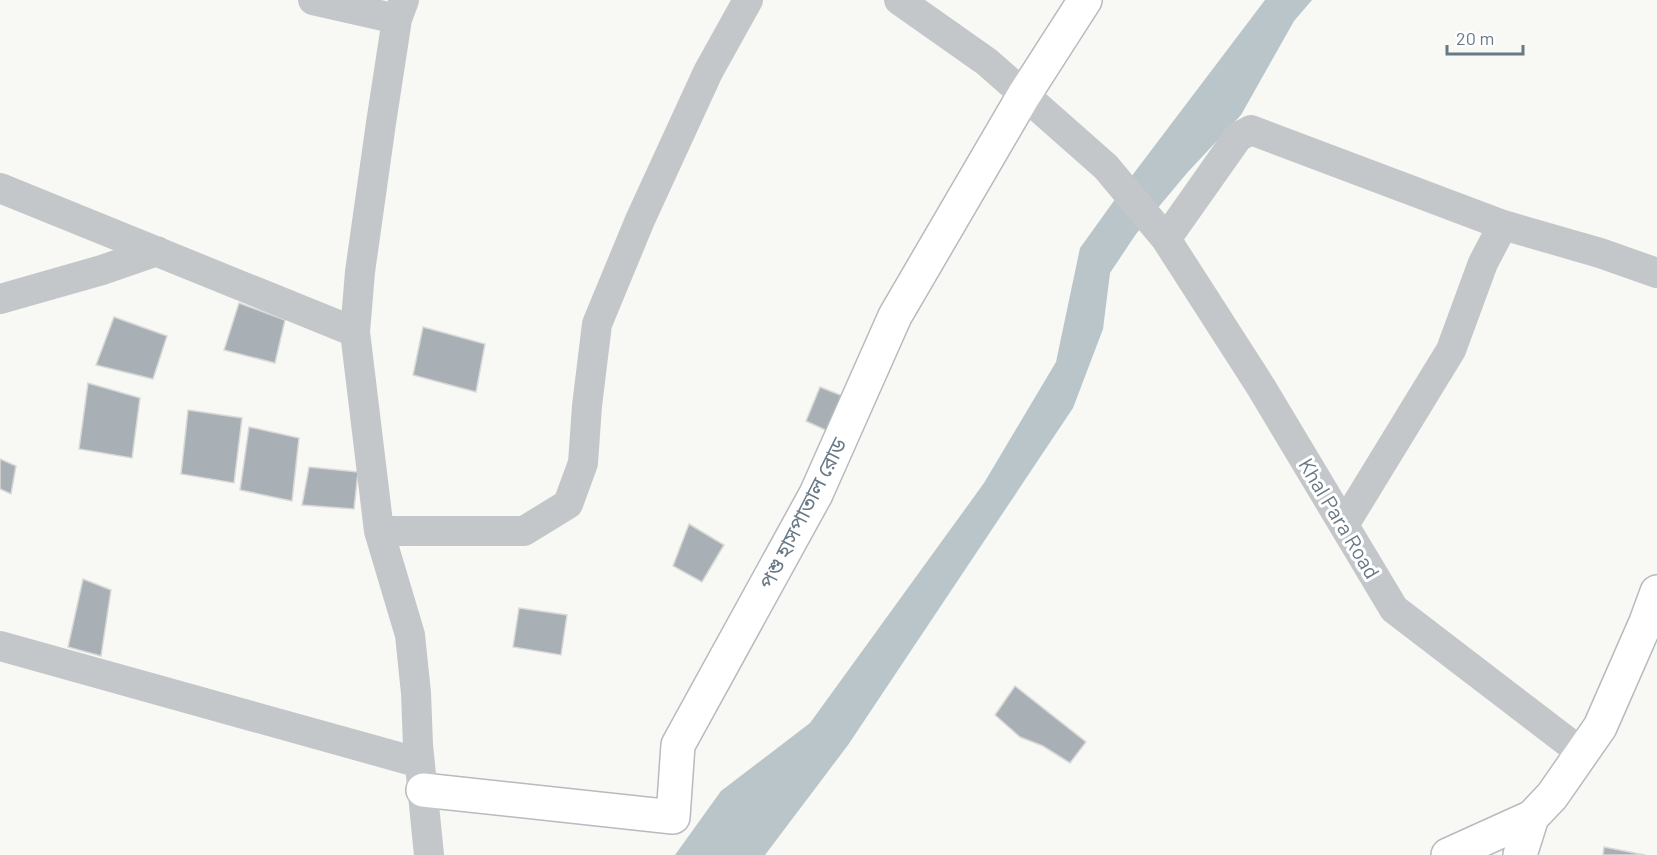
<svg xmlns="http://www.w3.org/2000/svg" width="1657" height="855" font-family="Barlow,'Noto Sans Bengali',sans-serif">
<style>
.water{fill:#bac5c9}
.building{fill:#a8b0b6;stroke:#d9d9d7;stroke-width:1.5}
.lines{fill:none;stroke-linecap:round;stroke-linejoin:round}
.secondary-casing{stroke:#b6bbbf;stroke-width:36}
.street{stroke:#c3c7ca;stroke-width:30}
.secondary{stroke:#fff;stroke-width:33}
.labels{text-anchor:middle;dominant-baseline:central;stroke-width:6;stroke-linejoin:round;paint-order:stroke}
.street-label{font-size:21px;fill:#687885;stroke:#fff}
</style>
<rect width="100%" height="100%" fill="#f8f8f5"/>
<!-- water -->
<path class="water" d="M1265 0H1312L1294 21 1241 115 1187 173 1136 234 1110 273 1103 329 1073 408 848 745 765 855H675L721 791 810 723 984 483 1056 362 1080 248 1134 173Z"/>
<!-- building -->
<path class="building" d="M239 303 285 320 275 363 224 350Z
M114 317 167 336 153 379 96 365Z
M423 327 485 344 476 392 413 375Z
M88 383 140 398 132 458 79 449Z
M820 387 848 398 834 434 806 421Z
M188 410 242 418 234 483 181 474Z
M249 427 299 438 292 501 240 490Z
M0 459 16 466 11 494 0 489Z
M309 467 358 472 354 509 302 505Z
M689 524 724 545 702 582 673 566Z
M83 579 111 590 101 656 68 647Z
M519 608 567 615 561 655 513 647Z
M1015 686 1086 742 1070 763 1043 746 1020 737 995 715Z
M1604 847 1645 855H1603Z"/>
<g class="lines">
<defs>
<path id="secondary" d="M423 790 673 817 678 745 816 494 895 316 1024 95 1085 0
M1448 855 1532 817 1552 796 1600 727 1646 622 1657 592
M1520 855 1532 817"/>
</defs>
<!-- secondary casing -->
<use href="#secondary" class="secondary-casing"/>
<!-- street -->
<path class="street" d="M313 0 397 19
M404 0 397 19 381 123 360 272 355 332 379 531 410 635 416 693 418 745 429 855
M899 0 987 62 1106 167 1166 239 1261 387 1394 609 1582 753
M0 188 355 332
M1166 239 1238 137 1251 130 1503 225
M0 299 102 270 157 251
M1344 525 1451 350 1483 263 1503 225 1600 253 1657 273
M379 531H524L568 504 583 463 587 406 597 324 640 220 708 72 748 0
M0 646 420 763"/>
<!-- secondary -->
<use href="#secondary" class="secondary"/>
</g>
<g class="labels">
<!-- street labels -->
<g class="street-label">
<text transform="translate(802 513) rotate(-63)">পশু হাসপাতাল রোড</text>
<text transform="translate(1340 518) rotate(59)">Khal Para Road</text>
</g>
</g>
<!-- scale -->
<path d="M1447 45v9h76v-9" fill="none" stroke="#687885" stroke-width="3"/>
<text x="1456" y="45" font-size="18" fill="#687885" stroke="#ffffff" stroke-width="4.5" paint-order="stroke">20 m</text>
</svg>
